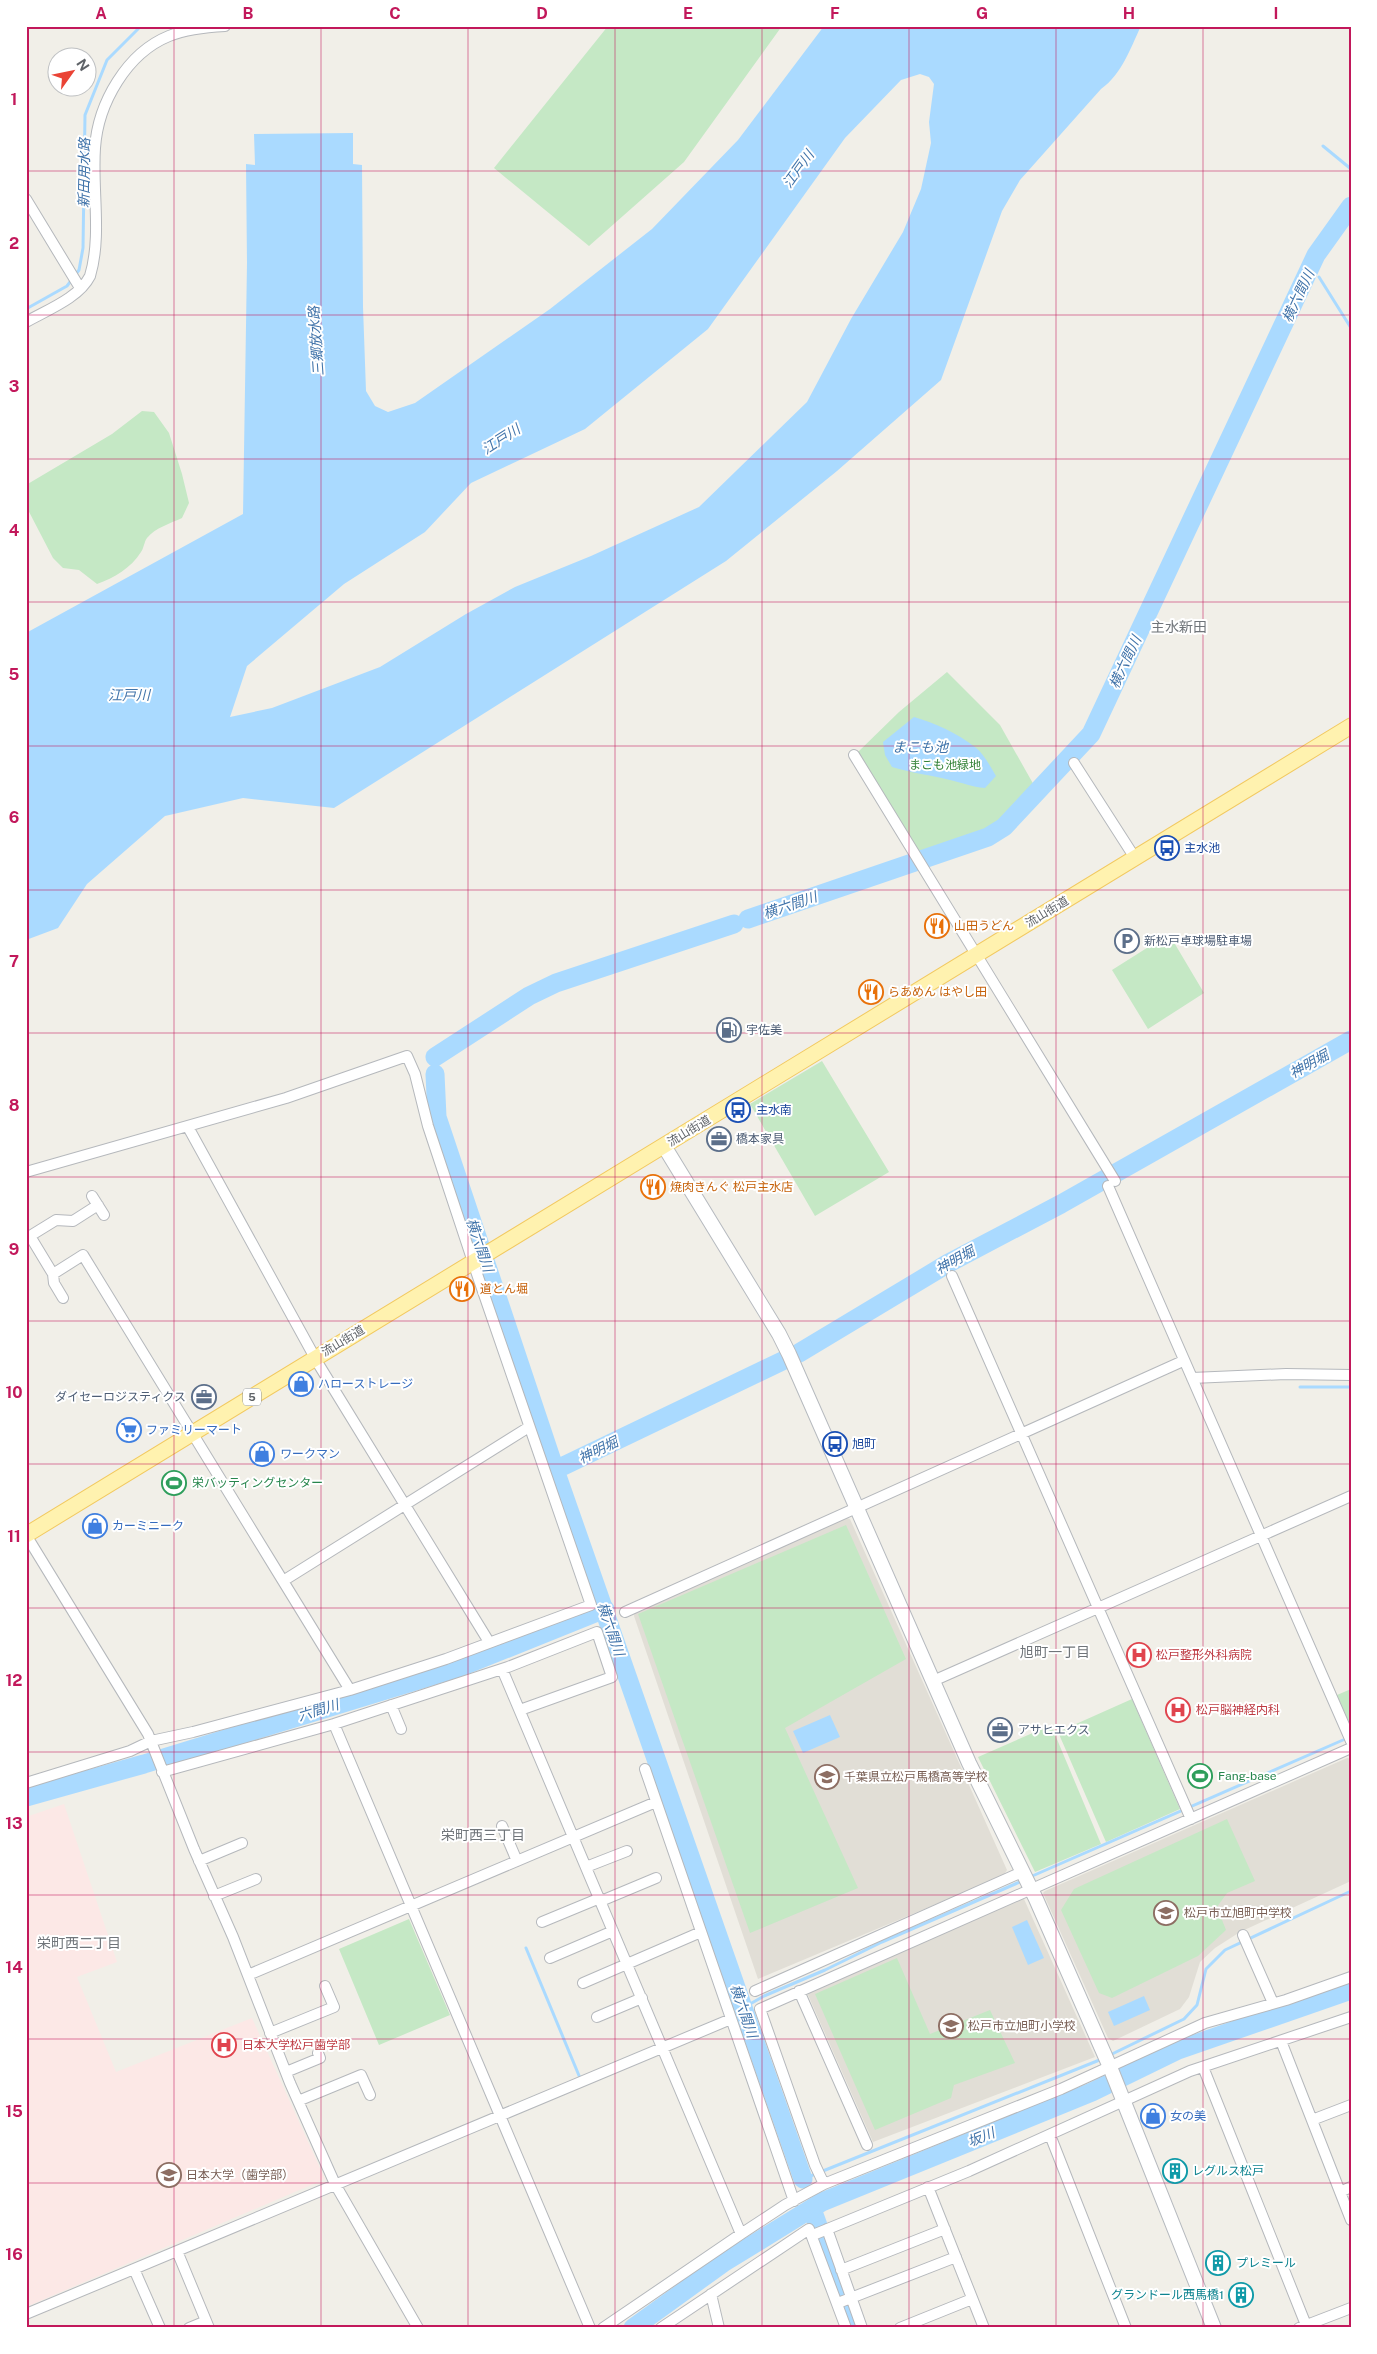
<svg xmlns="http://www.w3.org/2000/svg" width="1377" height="2354" font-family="'Public Sans','Noto Sans JP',sans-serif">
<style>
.education{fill:#e1ded6}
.medical{fill:#fce8e6}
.green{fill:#c5e8c5}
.water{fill:#aadaff;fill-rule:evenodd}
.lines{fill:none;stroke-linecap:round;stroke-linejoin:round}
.stream{stroke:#aadaff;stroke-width:3}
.river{stroke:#aadaff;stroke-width:19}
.street-casing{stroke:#b5b8bc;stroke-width:12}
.secondary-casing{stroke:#b6babf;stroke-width:16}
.primary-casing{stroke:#f2c960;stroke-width:17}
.street{stroke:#fff;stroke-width:10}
.secondary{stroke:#fff;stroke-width:14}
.primary{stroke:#fff2af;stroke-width:15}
.grid{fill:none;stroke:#c2185b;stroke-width:1;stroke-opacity:0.55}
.labels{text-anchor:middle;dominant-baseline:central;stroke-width:4;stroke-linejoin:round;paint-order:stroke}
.shield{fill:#fff;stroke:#8f9295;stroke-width:1}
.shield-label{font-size:11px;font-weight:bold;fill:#5f6368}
.park-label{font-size:12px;fill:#348238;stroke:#fff}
.transit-label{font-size:12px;fill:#164399;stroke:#fff;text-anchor:start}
.street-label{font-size:12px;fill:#5f6368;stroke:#fff}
.food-label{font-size:12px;fill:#c56008;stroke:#fff;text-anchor:start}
.service-label{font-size:12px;fill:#4e5e75;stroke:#fff;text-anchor:start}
.shop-label{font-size:12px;fill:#366cbe;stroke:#fff;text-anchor:start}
.leisure-label{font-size:12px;fill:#27864d;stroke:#fff;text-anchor:start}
.health-label{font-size:12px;fill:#be3a42;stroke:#fff;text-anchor:start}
.education-label{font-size:12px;fill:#785e54;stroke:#fff;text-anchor:start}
.culture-label{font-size:12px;fill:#0d838f;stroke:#fff;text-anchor:start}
.water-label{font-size:14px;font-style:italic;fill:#4174aa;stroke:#fff}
.neighbourhood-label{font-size:14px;fill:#70757a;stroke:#fff}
.neatline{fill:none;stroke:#c2185b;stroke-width:2}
.grid-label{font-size:16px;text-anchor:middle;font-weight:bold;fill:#c2185b}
</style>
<rect width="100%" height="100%" fill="#f1efe8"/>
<!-- education -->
<path class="education" d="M844 1517 850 1519 1007 1870 1003 1876 758 1979 634 1616 635 1611Z
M1347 1758 1351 1759V1881L1240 1932 1215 1948 1200 1962 1189 1997 1180 2009 1113 2041 1108 2038 1043 1893 1045 1891Z
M1020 1899H1024L1095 2057 873 2142 808 1995 809 1990Z"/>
<!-- medical -->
<path class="medical" d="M64 1804 117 1962 77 1977 116 2072 252 2018 325 2179 26 2307V1817Z"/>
<!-- green -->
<path class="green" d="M608 26H782L684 162 589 246 494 168Z
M142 411 154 412 169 433 182 474 189 503 182 518C171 523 155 528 147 538 144 542 144 548 141 552 131 568 114 578 97 584L79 570 63 568 53 558 26 506V485L112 434Z
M947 672 1000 725 1035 787 1011 817 988 834 922 856 858 752 899 712Z
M1169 934 1204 993 1148 1029 1112 970Z
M822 1061 889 1172 815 1216 750 1104Z
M846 1525 906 1659 785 1728 858 1888 750 1933 638 1614Z
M1351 1689V1727L1337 1695Z
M1132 1699 1180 1809 1106 1842 1058 1732Z
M1051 1725 1101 1844 1035 1872 978 1757Z
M1227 1819 1255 1881 1227 1893 1217 1907 1226 1930 1198 1956 1112 1998 1099 1993 1061 1910 1074 1889Z
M409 1919 450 2015 379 2045 339 1949Z
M897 1958 930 2034 990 2010 1015 2063 954 2085 951 2098 875 2130 815 1994Z"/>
<!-- water -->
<path class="water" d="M824 26H1141C1130 49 1122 74 1101 89L1020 180 1002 211 941 380 837 471 726 561 334 808 243 798 165 816 87 884 58 928 26 940V633L243 514 247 263 246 164 255 165 254 134 353 133V164L362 165 363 307 366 391 375 406 388 412 415 403 550 309 652 229 738 140ZM920 74 929 77 934 84 929 122 931 143 921 189 903 232 851 319 807 402 699 507 591 556 515 587 466 614 380 667 272 708 230 717 247 666 344 584 425 532 471 483 585 429 708 329 845 138 901 80Z
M914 717C935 723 957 733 975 747 984 754 990 766 996 776L985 788C971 787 964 783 950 780 931 775 911 773 892 767L885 755 883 742Z
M830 1715 840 1737 803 1753 793 1731Z
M1027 1920 1044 1958 1028 1965 1012 1927Z
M1144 1996 1150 2010 1114 2026 1108 2012Z"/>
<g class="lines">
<!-- stream -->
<path class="stream" d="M1323 146 1351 169
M1319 277 1351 328
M26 309 67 286 79 270 83 248 85 115 107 60 141 26
M1300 1387H1351
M1030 1877 1343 1740
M526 1948 580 2078
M743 2008 764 1996 825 1970 882 1942 1022 1881
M1110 2055 1184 2019 1197 2005 1206 1969 1225 1950 1351 1891
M803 2179 1102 2059"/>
<!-- river -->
<path class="river" d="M748 919 988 837 1004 827 1091 734 1316 255 1351 206
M435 1057 529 996 556 983 734 924
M435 1074 437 1117 555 1470 803 2179
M555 1470 799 1353 947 1264 1061 1204 1351 1040
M26 1797 144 1764 458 1668 605 1609
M812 2209 855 2328
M633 2328 723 2263 822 2202 1092 2092 1178 2050 1351 1990"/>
<defs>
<path id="street" d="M26 199 80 288
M26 322C47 310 79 298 90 276 102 236 92 190 95 148 98 103 127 53 169 36 187 29 206 27 225 26
M854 755 1115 1181
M1074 763 1135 858
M188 1127 319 1365 489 1642
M26 1172 286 1098 407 1056 415 1074 428 1126 477 1274 591 1605 446 1659 350 1690 193 1732 151 1741 130 1751 26 1783
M1108 1186 1351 1741
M92 1196 104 1215
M30 1236 56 1220 73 1221 98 1205
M26 1239 30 1236 53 1274 83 1255 283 1581 529 1427
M53 1274 54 1283 63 1298
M952 1276 1191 1819
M1192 1378 1286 1374 1351 1375
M26 1535 148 1734 194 1849 233 1937 290 2083 335 2184 418 2328
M283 1581 350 1690
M625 1612 1183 1361
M502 1669 741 2234
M933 1681 1351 1496
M391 1705 401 1729
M334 1724 590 2328
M645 1769 794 2201
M162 1772 334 1724 508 1667 597 1632 612 1677 520 1710
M502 1826 517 1861
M199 1861 242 1843
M586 1867 627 1851
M214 1896 256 1879
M601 1901 656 1878
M542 1922 600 1898
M1243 1935 1273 2003
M550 1958 613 1931
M248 1975 656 1802
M583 1983 701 1932
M755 1991 1022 1872
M799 1991 867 2145
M597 2017 642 1998
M270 2033 334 2007 325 1986
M1281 2041 1351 2220
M1203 2067 1306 2325
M286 2072 320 2058 318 2053
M298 2101 361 2075 370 2095
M1312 2120 1351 2105
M1050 2135 1126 2328
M824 2184 815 2165 760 2009 1351 1748
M928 2187 984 2328
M1340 2192 1351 2187
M827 2229 862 2328
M813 2235 969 2171 1190 2071 1351 2017
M177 2251 731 2019
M134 2269 160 2328
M841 2270 945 2229
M711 2294 719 2328
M838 2303 956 2257
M26 2314 177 2251 209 2328
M189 2328 206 2321
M603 2328 741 2234 785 2205 824 2184 1061 2089 1205 2023 1286 2000 1351 1977
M661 2328 809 2229 846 2328
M900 2328 972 2299
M1299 2328 1351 2308"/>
<path id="secondary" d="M664 1146 779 1334 789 1354 969 1763 1036 1899 1110 2067 1214 2328"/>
<path id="primary" d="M26 1535 1351 726"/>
</defs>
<!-- street casing -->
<use href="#street" class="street-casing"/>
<!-- secondary casing -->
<use href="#secondary" class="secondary-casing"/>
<!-- primary casing -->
<use href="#primary" class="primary-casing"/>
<!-- street -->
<use href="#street" class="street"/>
<!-- secondary -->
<use href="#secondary" class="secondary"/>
<!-- primary -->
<use href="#primary" class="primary"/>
</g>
<!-- grid -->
<path class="grid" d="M174 26V2328M321 26V2328M468 26V2328M615 26V2328M762 26V2328M909 26V2328M1056 26V2328M1203 26V2328M26 171H1351M26 315H1351M26 459H1351M26 602H1351M26 746H1351M26 890H1351M26 1033H1351M26 1177H1351M26 1321H1351M26 1464H1351M26 1608H1351M26 1752H1351M26 1895H1351M26 2039H1351M26 2183H1351"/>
<!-- icons -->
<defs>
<symbol id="bus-ring" viewBox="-11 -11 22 22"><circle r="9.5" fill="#fff" stroke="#1a4fb4" stroke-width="1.5"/><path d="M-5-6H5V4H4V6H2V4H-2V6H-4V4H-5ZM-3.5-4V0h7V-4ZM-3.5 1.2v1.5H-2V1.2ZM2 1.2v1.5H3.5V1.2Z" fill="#1a4fb4"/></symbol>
<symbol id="restaurant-ring" viewBox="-11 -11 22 22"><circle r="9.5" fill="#fff" stroke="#e8710a" stroke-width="1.5"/><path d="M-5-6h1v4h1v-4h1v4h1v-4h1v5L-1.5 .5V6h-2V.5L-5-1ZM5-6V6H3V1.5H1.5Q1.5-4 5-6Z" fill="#e8710a"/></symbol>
<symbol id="parking-ring" viewBox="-11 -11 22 22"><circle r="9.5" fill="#fff" stroke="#5c6f8a" stroke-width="1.5"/><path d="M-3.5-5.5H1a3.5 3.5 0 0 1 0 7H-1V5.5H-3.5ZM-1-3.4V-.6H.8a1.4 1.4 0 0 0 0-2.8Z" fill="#5c6f8a"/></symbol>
<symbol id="fuel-ring" viewBox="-11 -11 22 22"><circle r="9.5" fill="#fff" stroke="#5c6f8a" stroke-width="1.5"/><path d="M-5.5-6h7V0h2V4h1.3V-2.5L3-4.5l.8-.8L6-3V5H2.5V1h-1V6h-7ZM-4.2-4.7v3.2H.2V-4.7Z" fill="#5c6f8a"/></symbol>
<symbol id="office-ring" viewBox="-11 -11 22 22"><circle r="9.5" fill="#fff" stroke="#5c6f8a" stroke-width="1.5"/><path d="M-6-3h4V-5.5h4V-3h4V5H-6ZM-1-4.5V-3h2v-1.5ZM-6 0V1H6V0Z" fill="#5c6f8a"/></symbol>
<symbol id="shop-ring" viewBox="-11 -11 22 22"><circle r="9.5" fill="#fff" stroke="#3f7fe0" stroke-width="1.5"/><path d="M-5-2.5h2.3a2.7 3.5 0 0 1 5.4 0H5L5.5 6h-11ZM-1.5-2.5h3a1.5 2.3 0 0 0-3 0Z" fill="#3f7fe0"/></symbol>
<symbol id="supermarket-ring" viewBox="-11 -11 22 22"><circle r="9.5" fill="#fff" stroke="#3f7fe0" stroke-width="1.5"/><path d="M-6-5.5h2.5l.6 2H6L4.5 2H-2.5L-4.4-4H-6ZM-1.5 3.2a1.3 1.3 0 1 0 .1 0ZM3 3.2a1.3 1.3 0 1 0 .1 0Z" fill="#3f7fe0"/></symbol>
<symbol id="stadium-ring" viewBox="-11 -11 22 22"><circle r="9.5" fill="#fff" stroke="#2e9e5b" stroke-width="1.5"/><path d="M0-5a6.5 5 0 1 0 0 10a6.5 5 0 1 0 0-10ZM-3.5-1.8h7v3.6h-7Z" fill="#2e9e5b"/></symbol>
<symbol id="hospital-ring" viewBox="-11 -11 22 22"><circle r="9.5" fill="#fff" stroke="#e0444e" stroke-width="1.5"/><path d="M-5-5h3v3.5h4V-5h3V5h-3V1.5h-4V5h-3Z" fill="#e0444e"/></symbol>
<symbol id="school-ring" viewBox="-11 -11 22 22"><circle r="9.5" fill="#fff" stroke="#8d6e63" stroke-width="1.5"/><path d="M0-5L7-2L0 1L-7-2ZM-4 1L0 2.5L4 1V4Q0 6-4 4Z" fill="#8d6e63"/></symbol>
<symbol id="building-ring" viewBox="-11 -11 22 22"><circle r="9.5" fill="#fff" stroke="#0f9aa8" stroke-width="1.5"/><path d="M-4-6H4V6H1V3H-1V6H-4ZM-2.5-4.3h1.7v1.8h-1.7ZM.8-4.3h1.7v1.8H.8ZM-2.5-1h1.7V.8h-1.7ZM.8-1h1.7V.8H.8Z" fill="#0f9aa8"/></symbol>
<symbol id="university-ring" viewBox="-11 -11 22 22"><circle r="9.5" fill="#fff" stroke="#8d6e63" stroke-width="1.5"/><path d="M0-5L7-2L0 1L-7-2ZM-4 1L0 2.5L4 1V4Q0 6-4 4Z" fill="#8d6e63"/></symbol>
</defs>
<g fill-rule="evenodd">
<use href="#bus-ring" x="1153" y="834" width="28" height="28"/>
<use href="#restaurant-ring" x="923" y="912" width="28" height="28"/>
<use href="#parking-ring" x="1113" y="927" width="28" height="28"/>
<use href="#restaurant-ring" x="857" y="978" width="28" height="28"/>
<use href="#fuel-ring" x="715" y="1016" width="28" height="28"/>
<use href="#bus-ring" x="724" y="1096" width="28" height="28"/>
<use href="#office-ring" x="705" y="1125" width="28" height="28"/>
<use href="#restaurant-ring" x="639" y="1173" width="28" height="28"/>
<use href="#restaurant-ring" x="448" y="1275" width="28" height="28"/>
<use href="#shop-ring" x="287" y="1370" width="28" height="28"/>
<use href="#office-ring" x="190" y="1383" width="28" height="28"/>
<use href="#supermarket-ring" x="115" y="1416" width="28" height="28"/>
<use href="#bus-ring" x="821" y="1430" width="28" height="28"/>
<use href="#shop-ring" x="248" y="1440" width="28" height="28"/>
<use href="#stadium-ring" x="160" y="1469" width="28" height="28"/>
<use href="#shop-ring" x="81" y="1512" width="28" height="28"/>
<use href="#hospital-ring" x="1125" y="1641" width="28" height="28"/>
<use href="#hospital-ring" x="1164" y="1696" width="28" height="28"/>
<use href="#office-ring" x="986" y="1716" width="28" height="28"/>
<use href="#stadium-ring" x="1186" y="1762" width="28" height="28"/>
<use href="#school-ring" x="813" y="1763" width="28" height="28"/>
<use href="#school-ring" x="1152" y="1899" width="28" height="28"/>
<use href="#school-ring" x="937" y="2012" width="28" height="28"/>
<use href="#hospital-ring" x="210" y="2031" width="28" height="28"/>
<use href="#shop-ring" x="1139" y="2102" width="28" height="28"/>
<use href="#building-ring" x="1161" y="2157" width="28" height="28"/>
<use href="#university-ring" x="155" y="2161" width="28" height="28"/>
<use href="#building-ring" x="1204" y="2249" width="28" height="28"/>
<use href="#building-ring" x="1227" y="2281" width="28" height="28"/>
</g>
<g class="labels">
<!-- shield labels -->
<rect class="shield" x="243" y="1388.5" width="18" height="17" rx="4"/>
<g class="shield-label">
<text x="252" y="1397">5</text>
</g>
<!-- park labels -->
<g class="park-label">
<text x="945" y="765">まこも池緑地</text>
</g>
<!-- transit labels -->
<g class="transit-label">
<text x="1184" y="848">主水池</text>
<text x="756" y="1110">主水南</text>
<text x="852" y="1444">旭町</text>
</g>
<!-- street labels -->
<g class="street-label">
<text transform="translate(1047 912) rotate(-31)">流山街道</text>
<text transform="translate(689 1131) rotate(-31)">流山街道</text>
<text transform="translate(343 1341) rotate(-31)">流山街道</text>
</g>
<!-- food labels -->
<g class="food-label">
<text x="954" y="926">山田うどん</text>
<text x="888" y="992">らあめん はやし田</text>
<text x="670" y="1187">焼肉きんぐ 松戸主水店</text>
<text x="480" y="1289">道とん堀</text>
</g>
<!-- service labels -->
<g class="service-label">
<text x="1144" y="941">新松戸卓球場駐車場</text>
<text x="746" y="1030">宇佐美</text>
<text x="736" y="1139">橋本家具</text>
<text x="186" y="1397" text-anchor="end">ダイセーロジスティクス</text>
<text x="1018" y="1730">アサヒエクス</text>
</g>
<!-- shop labels -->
<g class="shop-label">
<text x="318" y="1384">ハローストレージ</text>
<text x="146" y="1430">ファミリーマート</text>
<text x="280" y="1454">ワークマン</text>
<text x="112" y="1526">カーミニーク</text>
<text x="1170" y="2116">女の美</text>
</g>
<!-- leisure labels -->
<g class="leisure-label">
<text x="192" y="1483">栄バッティングセンター</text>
<text x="1218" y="1776">Fang-base</text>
</g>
<!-- health labels -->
<g class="health-label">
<text x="1156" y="1655">松戸整形外科病院</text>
<text x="1196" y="1710">松戸脳神経内科</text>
<text x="242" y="2045">日本大学松戸歯学部</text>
</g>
<!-- education labels -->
<g class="education-label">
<text x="844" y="1777">千葉県立松戸馬橋高等学校</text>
<text x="1184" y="1913">松戸市立旭町中学校</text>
<text x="968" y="2026">松戸市立旭町小学校</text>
<text x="186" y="2175">日本大学（歯学部）</text>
</g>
<!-- culture labels -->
<g class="culture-label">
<text x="1192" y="2171">レグルス松戸</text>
<text x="1236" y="2263">プレミール</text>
<text x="1224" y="2295" text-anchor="end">グランドール西馬橋1</text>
</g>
<!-- water labels -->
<g class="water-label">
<text transform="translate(798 169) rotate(-54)">江戸川</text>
<text transform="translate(84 173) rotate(-89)">新田用水路</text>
<text transform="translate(1298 296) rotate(-65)">横六間川</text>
<text transform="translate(316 341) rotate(-94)">三郷放水路</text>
<text transform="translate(501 439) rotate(-33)">江戸川</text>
<text transform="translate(1125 662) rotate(-65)">横六間川</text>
<text x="129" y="695">江戸川</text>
<text x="920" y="747">まこも池</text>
<text transform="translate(790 905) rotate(-19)">横六間川</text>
<text transform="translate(1309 1064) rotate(-29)">神明堀</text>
<text transform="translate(480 1245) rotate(71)">横六間川</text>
<text transform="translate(955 1260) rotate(-29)">神明堀</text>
<text transform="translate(598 1450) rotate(-26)">神明堀</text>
<text transform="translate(611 1629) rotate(71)">横六間川</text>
<text transform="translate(318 1710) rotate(-17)">六間川</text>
<text transform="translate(744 2011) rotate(71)">横六間川</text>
<text transform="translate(981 2137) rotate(-22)">坂川</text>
</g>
<!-- neighbourhood labels -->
<g class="neighbourhood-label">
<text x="1179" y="627">主水新田</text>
<text x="1055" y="1652">旭町一丁目</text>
<text x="483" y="1835">栄町西三丁目</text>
<text x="79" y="1943">栄町西二丁目</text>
</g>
</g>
<!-- border -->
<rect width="1377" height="2354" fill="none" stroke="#ffffff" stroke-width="55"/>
<!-- north arrow -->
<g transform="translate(72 72) rotate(57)"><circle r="24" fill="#ffffff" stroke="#bfc1c3"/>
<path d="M0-4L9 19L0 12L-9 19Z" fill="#ea4335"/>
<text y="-8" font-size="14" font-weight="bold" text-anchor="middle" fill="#5f6368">N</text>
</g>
<rect x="28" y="28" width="1322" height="2298" class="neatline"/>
<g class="grid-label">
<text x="101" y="19">A</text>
<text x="248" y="19">B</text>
<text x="395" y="19">C</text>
<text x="542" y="19">D</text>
<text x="688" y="19">E</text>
<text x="835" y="19">F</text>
<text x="982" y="19">G</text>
<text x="1129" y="19">H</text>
<text x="1276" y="19">I</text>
<text x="14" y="105">1</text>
<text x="14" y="249">2</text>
<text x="14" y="392">3</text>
<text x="14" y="536">4</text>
<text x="14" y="680">5</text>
<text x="14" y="823">6</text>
<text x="14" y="967">7</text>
<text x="14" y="1111">8</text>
<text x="14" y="1255">9</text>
<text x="14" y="1398">10</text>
<text x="14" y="1542">11</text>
<text x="14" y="1686">12</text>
<text x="14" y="1829">13</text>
<text x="14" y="1973">14</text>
<text x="14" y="2117">15</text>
<text x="14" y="2260">16</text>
</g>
</svg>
